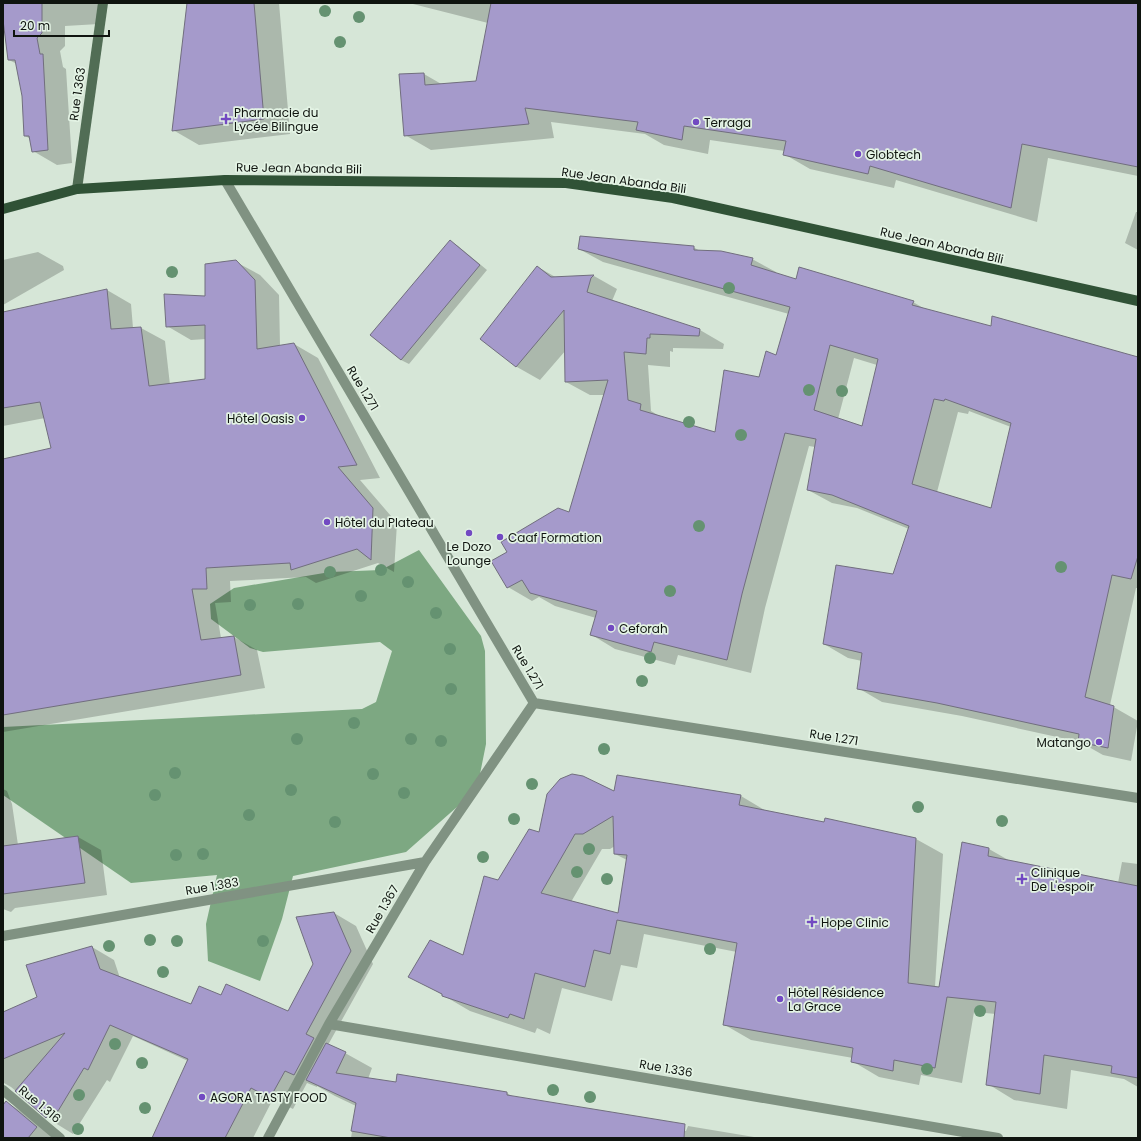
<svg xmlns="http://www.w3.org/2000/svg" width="1141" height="1141" font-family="Poppins,sans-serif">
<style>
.forest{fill:#7da882}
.shadow{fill:#0003;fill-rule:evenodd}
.building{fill:#a59acb;stroke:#716e7e;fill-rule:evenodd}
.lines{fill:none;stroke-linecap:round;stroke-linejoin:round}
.minor{stroke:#809282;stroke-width:10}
.tertiary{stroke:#809282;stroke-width:10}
.secondary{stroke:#516d55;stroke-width:10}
.primary{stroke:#305236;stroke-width:10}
.tree{fill:#659271}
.poi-dot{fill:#7249c2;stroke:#e3f3e4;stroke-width:1.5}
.labels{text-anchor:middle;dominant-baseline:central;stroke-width:3.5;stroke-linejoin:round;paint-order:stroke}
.street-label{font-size:12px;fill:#0f140f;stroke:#e3f3e4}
.poi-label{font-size:12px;fill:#0f140f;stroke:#e3f3e4;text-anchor:start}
</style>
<rect width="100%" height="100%" fill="#d6e6d7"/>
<!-- forest -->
<path class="forest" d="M419 550 481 636 485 651 486 744 480 774 466 799 406 852 293 876 282 919 260 981 208 961 206 924 217 875 131 883 3 795V727L362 709 376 702 392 651 380 642 263 652 250 648 211 619 210 604 234 588 330 572 381 570Z"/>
<!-- shadow -->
<path class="shadow" d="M3 3H99V24L65 26V46L60 51 63 67 66 69 72 163 57 165 33 151 31 139 25 136 23 95 17 64 9 60 3 13Z
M188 3H279L290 134 199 145 173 130Z
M409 3H1138V176L1048 158 1037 222 896 180 894 188 810 169 784 154 785 151 710 140 708 154 664 145 645 134 551 122 554 138 431 150 405 135 400 75 424 74 443 85 477 82 488 23Z
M1136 212H1138V250L1125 243Z
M450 241 458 246 487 270 409 364 401 360Z
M693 247 700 251 752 259 776 272V273L797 280 913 302 925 309 991 328 1138 359V588H1136L1110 705 1138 721 1131 761 1103 755 1080 742 962 716 882 702 858 688 862 661 848 658 824 644 894 575 909 529 857 508 832 503 808 490 815 447 809 446 765 608 751 673 678 655 675 665 615 649 592 635 596 618 555 606 539 597 532 601 508 587V553L569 513 604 395H590L566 382V350L540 380 517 367 481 339 538 267 557 278 594 276 617 289 612 301 700 330 724 344 723 349 673 348V352L670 351V367L648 365 651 411 661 417 715 433 777 356 789 314 603 262 579 249ZM854 358 877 365 863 427 838 419ZM969 411 1011 427 992 509 937 492 958 412 968 414Z
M38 252 63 266 64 270 3 305V260Z
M236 262 260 275 279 295 280 346 294 344 318 358 380 478 360 480 397 523 394 572 378 563 316 583 306 577 230 581 231 602 215 603 221 638 234 637 257 650 265 688 3 732V460L53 449 45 418 3 426V313L107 290 131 304 133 328H141L165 341 170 385 206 380V339L191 340 167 326 206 297Z
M3 789 7 791 12 804 18 845 78 837 101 850 107 895 15 908 11 912 3 909Z
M615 792 741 796 768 812 916 839 943 854 935 987 939 988 989 849 1010 861 1118 883 1122 862 1138 864V1087L1124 1079 1071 1070 1067 1109 1014 1100 988 1084 996 1014 974 1012 962 1083 921 1075 919 1085 879 1077 852 1061 853 1058 751 1040 725 1025 737 952 644 934 637 968 621 965 612 1001 562 988 550 1034 537 1028 535 1033 470 1011 410 976 463 956 499 881 540 834ZM615 846V854L627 860 619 914 571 902 602 849H610Z
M334 913 356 926 373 964 328 1045 345 1053 372 1068 368 1079 397 1083 507 1093 513 1097 658 1127 686 1131 688 1126 760 1138H351L356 1106 335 1096 317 1086V1087L307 1083 293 1109 273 1099 253 1138H157L188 1061 133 1036 110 1082 107 1080 73 1134 52 1121 11 1087 4 1083 3 1080V1013L38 998 92 947 114 960 120 978 192 1005 222 996 289 1013 314 964Z
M6 1102 26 1114 55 1138H3V1106Z"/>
<!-- building -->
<path class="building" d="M3 3H42V33L37 38 40 54H43L48 150 32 152 29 136H24L22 96 15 60H8L3 20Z
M187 3H254L264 119 172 131Z
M491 3H1138V167L1022 144 1011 208 870 166 868 174 783 155 786 141 684 126 682 140 636 130 638 122 525 108 529 124 404 136 399 74 424 73 425 85 476 81Z
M580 236 694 246V250L721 251 753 258 751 265 796 279 799 267 914 301 912 305 991 326 992 316 1138 357V556L1131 579 1112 575 1085 697 1114 706 1108 748 1078 742 1079 734 937 703 857 689 862 653 823 644 836 565 893 574 909 526 832 495 807 490 816 439 785 433 742 594 727 660 654 642 651 652 590 635 597 611 530 593 522 580 507 588 491 561 507 552 501 542 558 508 569 512 608 380 565 382 564 310 516 367 480 339 537 266 551 277 594 275 591 278 587 292 700 329 699 336 650 334V338H647L646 354 624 352 628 400 641 404 640 410 715 432 724 370 759 377 766 351 776 355 790 307 578 249ZM830 345 878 359 862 426 814 410ZM934 399 944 401 945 399 1011 423 991 508 912 484Z
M450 240 480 265 401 360 370 335Z
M236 260 255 280 257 349 294 343 357 465 338 467 373 508 371 560 357 549 291 570 290 563 206 568 207 589H192L201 640 234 636 241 675 3 715V459L51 448 40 402 3 408V312L107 289 111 329 141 327 149 386 205 379V325L166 327 164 294 205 296V264Z
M572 774 583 776 614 791 617 775 741 795 739 805 824 822 825 818 916 838 908 983 939 987 962 842 989 848 988 856 1138 886V1078L1111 1073 1112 1066 1044 1055 1040 1094 986 1085 996 1002 947 997 935 1068 894 1060 893 1071 851 1062 853 1048 723 1025 737 943 617 920 610 954 594 950 585 987 535 973 524 1019 510 1014 508 1018 442 996V994L408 977 430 940 463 955 484 876 498 880 529 829 539 832 547 794 560 779ZM613 816 614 854 627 855 618 913 541 893 575 834H583Z
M78 836 85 883 3 894V846Z
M334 912 351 951 306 1034 314 1038 294 1075 285 1071 270 1098 251 1088 225 1138H152L188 1059 110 1025 88 1070 84 1068 58 1111 53 1109 46 1118 15 1091 65 1033 3 1059V1012L37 997 26 965 92 946 100 969 191 1004 199 986 221 995 226 984 288 1011 313 964 296 917Z
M326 1043 346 1052 336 1073 396 1082 397 1074 507 1092V1095L685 1124 684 1138H391L351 1131 356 1103 306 1080Z
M6 1101 37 1127 28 1138H3V1105Z"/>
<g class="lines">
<!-- minor -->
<path class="minor" d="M3 936 425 862
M329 1024 998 1138
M3 1090 60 1138
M268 1138 329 1024 425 862 534 703"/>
<!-- tertiary -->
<path class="tertiary" d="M225 180 534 703 1138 798"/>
<!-- secondary -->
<path class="secondary" d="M77 189 103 3"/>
<!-- primary -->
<path class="primary" d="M3 209 77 189 225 180 566 183 673 198 1138 301"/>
</g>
<!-- trees -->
<g class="tree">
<circle cx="325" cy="11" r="6"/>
<circle cx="359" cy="17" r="6"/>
<circle cx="340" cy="42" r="6"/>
<circle cx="172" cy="272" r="6"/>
<circle cx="729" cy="288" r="6"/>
<circle cx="809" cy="390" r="6"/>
<circle cx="842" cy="391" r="6"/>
<circle cx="689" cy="422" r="6"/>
<circle cx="741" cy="435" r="6"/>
<circle cx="699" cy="526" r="6"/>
<circle cx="1061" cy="567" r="6"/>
<circle cx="381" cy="570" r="6"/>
<circle cx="330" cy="572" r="6"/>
<circle cx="408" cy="582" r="6"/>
<circle cx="670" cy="591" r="6"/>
<circle cx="361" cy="596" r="6"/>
<circle cx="298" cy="604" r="6"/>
<circle cx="250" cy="605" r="6"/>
<circle cx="436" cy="613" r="6"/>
<circle cx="450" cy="649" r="6"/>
<circle cx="650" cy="658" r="6"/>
<circle cx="642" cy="681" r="6"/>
<circle cx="451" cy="689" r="6"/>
<circle cx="354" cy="723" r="6"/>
<circle cx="297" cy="739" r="6"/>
<circle cx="411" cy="739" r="6"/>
<circle cx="441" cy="741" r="6"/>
<circle cx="604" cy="749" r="6"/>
<circle cx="175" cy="773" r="6"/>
<circle cx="373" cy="774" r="6"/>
<circle cx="532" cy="784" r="6"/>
<circle cx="291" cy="790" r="6"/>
<circle cx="404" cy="793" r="6"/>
<circle cx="155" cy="795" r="6"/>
<circle cx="918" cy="807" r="6"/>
<circle cx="249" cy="815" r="6"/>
<circle cx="514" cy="819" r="6"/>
<circle cx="1002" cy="821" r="6"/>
<circle cx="335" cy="822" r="6"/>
<circle cx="589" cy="849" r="6"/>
<circle cx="203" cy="854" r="6"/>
<circle cx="176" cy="855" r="6"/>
<circle cx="483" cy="857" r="6"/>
<circle cx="577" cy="872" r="6"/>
<circle cx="607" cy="879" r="6"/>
<circle cx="150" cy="940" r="6"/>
<circle cx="177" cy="941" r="6"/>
<circle cx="263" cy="941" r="6"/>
<circle cx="109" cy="946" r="6"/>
<circle cx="710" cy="949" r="6"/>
<circle cx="163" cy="972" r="6"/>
<circle cx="980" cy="1011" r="6"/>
<circle cx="115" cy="1044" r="6"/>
<circle cx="142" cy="1063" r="6"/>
<circle cx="927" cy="1069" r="6"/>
<circle cx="553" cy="1090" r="6"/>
<circle cx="79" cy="1095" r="6"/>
<circle cx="590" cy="1097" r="6"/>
<circle cx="145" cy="1108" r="6"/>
<circle cx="78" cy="1129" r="6"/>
</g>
<!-- markers -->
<g class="poi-dot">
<path d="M224 113h4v4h4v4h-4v4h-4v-4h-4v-4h4z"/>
<circle cx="696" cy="122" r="4"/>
<circle cx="858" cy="154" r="4"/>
<circle cx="302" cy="418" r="4"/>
<circle cx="327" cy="522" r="4"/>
<circle cx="469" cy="533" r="4"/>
<circle cx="500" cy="537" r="4"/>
<circle cx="611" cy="628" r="4"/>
<circle cx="1099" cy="742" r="4"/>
<path d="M1020 873h4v4h4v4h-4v4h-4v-4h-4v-4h4z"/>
<path d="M810 916h4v4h4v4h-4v4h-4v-4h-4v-4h4z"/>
<circle cx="780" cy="999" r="4"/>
<circle cx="202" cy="1097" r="4"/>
</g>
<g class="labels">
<!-- street labels -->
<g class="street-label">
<text transform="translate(77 94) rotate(-82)">Rue 1.363</text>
<text transform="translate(299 168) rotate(1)">Rue Jean Abanda Bili</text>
<text transform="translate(624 180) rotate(8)">Rue Jean Abanda Bili</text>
<text transform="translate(942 245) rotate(13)">Rue Jean Abanda Bili</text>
<text transform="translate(363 388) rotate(59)">Rue 1.271</text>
<text transform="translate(528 667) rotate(59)">Rue 1.271</text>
<text transform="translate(834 737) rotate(9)">Rue 1.271</text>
<text transform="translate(212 886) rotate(-10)">Rue 1.383</text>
<text transform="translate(382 909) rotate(-60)">Rue 1.367</text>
<text transform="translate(666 1068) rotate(10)">Rue 1.336</text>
<text transform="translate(40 1104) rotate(40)">Rue 1.316</text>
</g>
<!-- poi labels -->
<g class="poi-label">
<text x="234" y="112">Pharmacie du<tspan x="234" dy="14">Lycée Bilingue</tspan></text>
<text x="704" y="122">Terraga</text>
<text x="866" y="154">Globtech</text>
<text x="294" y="418" text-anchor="end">Hôtel Oasis</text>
<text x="335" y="522">Hôtel du Plateau</text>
<text x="508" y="537">Caaf Formation</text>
<text x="469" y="546" text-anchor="middle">Le Dozo<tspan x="469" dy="14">Lounge</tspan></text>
<text x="619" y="628">Ceforah</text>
<text x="1091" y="742" text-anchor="end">Matango</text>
<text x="1031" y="872">Clinique<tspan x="1031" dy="14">De L'espoir</tspan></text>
<text x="821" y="922">Hope Clinic</text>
<text x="788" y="992">Hôtel Résidence<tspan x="788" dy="14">La Grace</tspan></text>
<text x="210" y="1097">AGORA TASTY FOOD</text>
</g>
</g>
<!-- border -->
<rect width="1141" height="1141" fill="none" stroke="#0f140f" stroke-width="8"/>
<!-- scale -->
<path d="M14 30v6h95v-6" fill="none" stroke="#0f140f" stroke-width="2"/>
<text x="20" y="30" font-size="12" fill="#0f140f" stroke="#e3f3e4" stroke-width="3" paint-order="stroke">20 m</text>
</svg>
